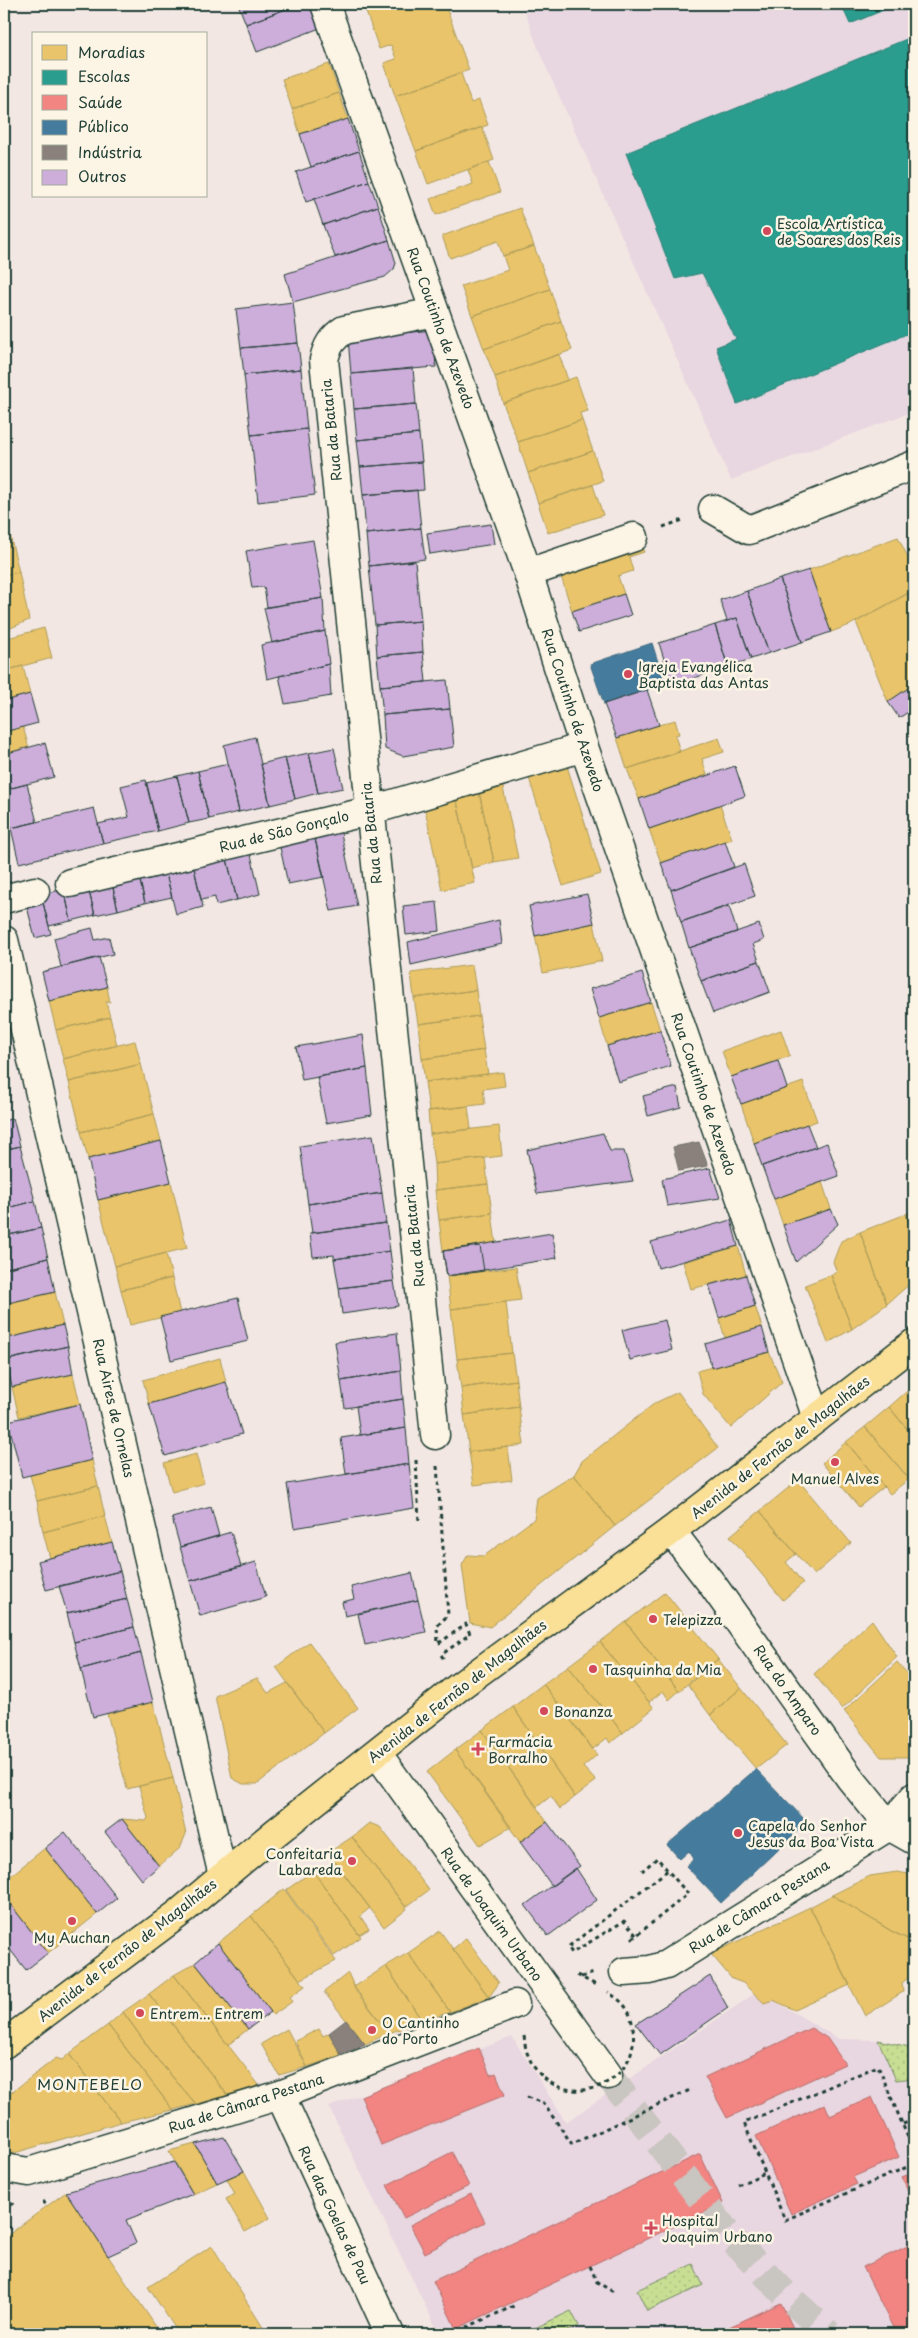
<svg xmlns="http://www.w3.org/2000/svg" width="918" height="2338" font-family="'Playpen Sans',sans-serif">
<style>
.built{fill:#e8d6e0}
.grass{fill:url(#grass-dots);stroke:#748e64}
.homes{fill:#e9c46a;stroke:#ac9c5a}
.schools{fill:#2a9d8f;stroke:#278074}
.health{fill:#f28482;stroke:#b36f6b}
.public{fill:#457b9d;stroke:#3a687e}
.industry{fill:#8a817c;stroke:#6a6d66}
.building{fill:#cdaeda;stroke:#1f3d34}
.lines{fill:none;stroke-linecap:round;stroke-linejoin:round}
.secondary-tunnel{stroke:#c9c5c0;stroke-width:28;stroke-dasharray:28 14;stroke-linecap:butt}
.street-casing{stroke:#1f3d34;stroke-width:31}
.secondary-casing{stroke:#1f3d34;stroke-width:31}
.primary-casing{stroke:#1f3d34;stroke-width:31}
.path{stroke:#1f3d34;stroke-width:3;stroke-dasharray:4 4;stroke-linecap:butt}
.street{stroke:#fcf5e5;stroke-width:28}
.secondary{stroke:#fcf5e5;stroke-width:28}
.primary{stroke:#fadf96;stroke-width:28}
.path-bridge{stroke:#1f3d34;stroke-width:3;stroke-dasharray:4 4;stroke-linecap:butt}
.poi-dot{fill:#d1495b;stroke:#fcf5e5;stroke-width:2}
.labels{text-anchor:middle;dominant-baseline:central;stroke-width:5;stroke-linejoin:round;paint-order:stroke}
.poi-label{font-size:14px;fill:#1f3d34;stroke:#fcf5e5;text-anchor:start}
.street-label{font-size:14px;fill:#1f3d34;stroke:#fcf5e5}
.neighbourhood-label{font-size:15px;letter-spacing:1px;fill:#1f3d34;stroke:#fcf5e5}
</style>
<defs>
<pattern id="grass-dots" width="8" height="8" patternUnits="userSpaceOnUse" patternTransform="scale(1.25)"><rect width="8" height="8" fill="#c8de93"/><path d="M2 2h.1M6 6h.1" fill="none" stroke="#abbf7f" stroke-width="1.8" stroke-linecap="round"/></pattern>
</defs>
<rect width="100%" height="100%" fill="#f3e7e3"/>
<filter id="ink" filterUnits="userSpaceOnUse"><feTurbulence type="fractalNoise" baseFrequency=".02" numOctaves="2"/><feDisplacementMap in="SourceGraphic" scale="10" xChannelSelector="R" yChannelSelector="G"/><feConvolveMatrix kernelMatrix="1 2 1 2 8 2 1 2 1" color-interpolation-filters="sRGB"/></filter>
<g filter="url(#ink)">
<!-- built -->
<path class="built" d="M522 4H914V411L731 480 539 51Z
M754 1994 764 2003 773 2000 839 2039 878 2040 914 2048V2334H439L329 2107 512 2037 566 2122Z"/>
<!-- grass -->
<path class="grass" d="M878 2040 914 2048V2078L896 2080Z
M693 2264 703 2285 647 2311 637 2290Z
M571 2311 579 2326 562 2334H533L531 2330Z"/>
<!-- homes -->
<path class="homes" d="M379 4H445L469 70 395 96 384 63 396 59 391 45 379 49 365 9Z
M329 64 339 93 292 109 282 79Z
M461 73 471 103 479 100 488 125 416 151 395 96Z
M339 93 348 119 300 134 292 109Z
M482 127 494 160 428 184 416 151Z
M489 162 500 192 436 215 430 199 473 184 468 170Z
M520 208 534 246 503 256 498 241 450 258 442 236Z
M534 246 550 289 472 316 461 286 508 270 503 256Z
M550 289 561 321 484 349 472 316Z
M561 321 572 350 495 377 484 349Z
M559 354 568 380 503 403 495 377Z
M576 377 588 411 580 413 582 420 518 442 503 403Z
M582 420 593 451 528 473 518 442Z
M593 451 603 481 538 503 528 473Z
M593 485 603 515 548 533 538 503Z
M4 510 19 572 4 575Z
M898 537 914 570V590L850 625 831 632 809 570Z
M641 543 644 552 629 557 633 571 618 576 624 594 572 611 559 570Z
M19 572 29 620 4 631V575Z
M914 590V684L888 702 856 622Z
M44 628 52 658 4 671V639Z
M23 666 30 694 4 701V671Z
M675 720 679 734 675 735 680 752 627 769 617 738Z
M23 727 29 748 4 754V732Z
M719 738 724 752 702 759 707 775 639 799 627 769Z
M567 766 601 874 563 886 529 778Z
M502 783 518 858 494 862 478 787Z
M478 787 494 862 472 868 455 793Z
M455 793 475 883 442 890 423 800Z
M720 805 732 839 661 863 649 829Z
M594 923 602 961 543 973 535 936Z
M472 965 476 990 414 998 411 973Z
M107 987 110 1002H106L110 1017 56 1030 49 1001Z
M476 990 479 1016 418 1024 414 998Z
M651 1002 660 1030 607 1046 599 1018Z
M479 1016 484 1050 422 1059 418 1024Z
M110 1017 117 1045 63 1059 56 1030Z
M781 1030 790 1056 731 1077 722 1051Z
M135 1041 141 1064 69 1082 63 1059Z
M484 1050 488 1074 425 1082 422 1059Z
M141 1064 154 1114 81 1132 69 1082Z
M503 1072 505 1086 483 1089 485 1104 429 1111 425 1082Z
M803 1082 817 1121 754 1143 741 1104Z
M468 1106 471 1129 430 1134 428 1111Z
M154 1114 161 1141 88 1159 81 1132Z
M499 1126 502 1156 434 1164 430 1134Z
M485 1158 488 1184 435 1190 434 1164Z
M171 1182 187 1248 115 1266 98 1200Z
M822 1182 831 1209 783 1225 774 1199Z
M488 1184 492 1213 439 1220 435 1190Z
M914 1210V1237L906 1214Z
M492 1213 496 1244 443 1251 439 1220Z
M906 1214 914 1237V1280L887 1304 860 1232Z
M860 1232 887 1304 852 1329 831 1275 837 1272 833 1262 841 1241Z
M738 1246 746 1275 691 1289 683 1262Z
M166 1253 172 1278 121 1290 115 1266Z
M516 1267 521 1300 451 1309 447 1276Z
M831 1275 852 1329 828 1343 805 1285Z
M172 1278 180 1313 130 1325 121 1290Z
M55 1292 63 1325 4 1339V1304Z
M506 1302 512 1353 457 1359 451 1309Z
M755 1306 762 1327 725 1338 719 1318Z
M769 1352 782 1382 731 1428 703 1394 697 1371Z
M512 1353 516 1380 461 1388 457 1359Z
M220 1358 226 1382 149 1404 143 1380Z
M73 1374 80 1404 19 1417 12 1387Z
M516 1380 519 1407 464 1415 461 1388Z
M914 1385V1437L889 1407Z
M678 1392 718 1448 615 1526 574 1475 582 1461 655 1403Z
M519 1407 524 1445 469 1452 464 1415Z
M889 1407 914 1437V1480L912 1482 865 1427Z
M865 1427 909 1479 890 1494 846 1442Z
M846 1442 884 1487 859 1507 822 1463Z
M508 1447 512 1480 474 1485 469 1452Z
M196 1454 204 1483 172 1492 164 1463Z
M92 1460 98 1486 37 1501 30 1475Z
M574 1475 615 1526 490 1627 470 1623 462 1565 468 1555 484 1556 534 1519 537 1498Z
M798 1480 851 1543 814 1575 760 1511Z
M98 1486 105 1516 43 1532 37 1501Z
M760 1511 796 1554 786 1562 803 1583 783 1600 730 1536Z
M105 1516 112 1542 50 1558 43 1532Z
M665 1592 718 1659 679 1691 626 1622Z
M872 1620 897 1657 842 1709 814 1674Z
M626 1622 679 1691 669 1700 663 1691 649 1702 600 1642Z
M309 1642 358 1708 324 1733 276 1667Z
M600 1642 654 1708 623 1733 568 1666Z
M718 1659 741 1688 710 1715 688 1685Z
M897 1662 914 1681V1748L910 1757H881L844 1711Z
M568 1666 623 1733 610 1743 607 1738 593 1749 543 1684Z
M257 1678 268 1693 287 1683 324 1733 257 1784H243L232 1778 215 1696Z
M543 1684 597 1755 583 1767 596 1781 575 1797 513 1707Z
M741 1688 787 1745 756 1769 710 1715Z
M153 1702 173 1778 127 1789 107 1713Z
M513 1707 575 1797 560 1809 551 1796 537 1807 482 1730Z
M482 1730 547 1822 520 1842 455 1750Z
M455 1750 511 1827 480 1845 427 1772Z
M173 1778 186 1834 180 1848 159 1866 122 1819 146 1821 148 1818 139 1786Z
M369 1823 380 1827 429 1890 406 1907 352 1837Z
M352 1837 407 1909 384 1927 328 1853Z
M45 1848 97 1914 48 1953 4 1896V1881Z
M335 1862 370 1908 360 1916 369 1929 359 1935 316 1875Z
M313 1871 361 1937 334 1956 286 1890Z
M897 1872 914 1875V1942L893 1932 832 1895 870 1876Z
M284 1889 336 1961 300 1980 251 1916Z
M832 1895 893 1932 914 1942V1973L902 1983 903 1992 865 2016 810 1907Z
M810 1907 850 1985 795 2010 773 2000 764 2003 743 1983 732 1979 711 1954Z
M251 1916 305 1986 290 1997 293 2001 273 2015 218 1943Z
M440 1931 453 1949 489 1997 450 2012 408 1953Z
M466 1938 499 1983 489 1997 453 1949Z
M408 1953 450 2012 422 2021 386 1966Z
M195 1963 248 2029 228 2045 174 1975Z
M386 1966 422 2021 389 2033 354 1987Z
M348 1973 356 1991 389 2033 365 2044 324 1992Z
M174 1975 259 2085 246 2094 228 2096 149 1994Z
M149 1994 228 2096 196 2104 157 2059 123 2012Z
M123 2012 157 2059 196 2104 173 2110 108 2025Z
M108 2025 140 2067 173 2110 121 2122 69 2054Z
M287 2029 307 2067 279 2075 261 2044Z
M319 2029 323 2036 329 2033 341 2055 307 2067 295 2041Z
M69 2054 121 2122 4 2156V2098L56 2058 62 2060Z
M195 2144 217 2183 193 2194 169 2151Z
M244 2171 270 2218 245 2232 226 2199 235 2194 227 2179Z
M66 2192 108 2256 161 2334H4V2238Z
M212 2246 267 2334H179L148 2287Z"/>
<!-- schools -->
<path class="schools" d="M841 4H898L850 24Z
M914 36V331L737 404 716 347 736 339 702 273 675 279 626 153Z"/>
<!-- health -->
<path class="health" d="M811 2028 827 2038 845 2064 727 2118 705 2077Z
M479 2048 490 2075 496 2073 505 2095 381 2145 361 2096Z
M872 2097 899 2157 853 2177 857 2184 791 2214 756 2136 825 2104 830 2116Z
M452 2152 469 2186 404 2218 387 2185Z
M700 2154 723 2203 456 2329 433 2281Z
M914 2172V2204L902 2177Z
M471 2194 485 2222 425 2253 410 2225Z
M914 2243V2334H896L863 2267Z
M781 2303 796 2334H714Z"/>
<!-- public -->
<path class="public" d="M652 643 665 684 604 704 590 664Z
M756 1769 807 1822 721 1903 686 1866 694 1859 689 1851 680 1859 667 1845Z"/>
<!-- industry -->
<path class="industry" d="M699 1142 708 1166 679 1171 673 1147Z
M346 2020 365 2044 341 2055 329 2033Z"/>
<!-- building -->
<path class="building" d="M238 4H299L246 24Z
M299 4H311L320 28 257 52 246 24Z
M348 119 359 151 311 167 300 134Z
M359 151 369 181 306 202 296 172Z
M369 181 378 206 323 225 314 199Z
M378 206 389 240 335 257 323 225Z
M389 240 396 263 394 269 385 277 293 302 285 274Z
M293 302 298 343 241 348 236 309Z
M433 330 436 367 351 374 348 338Z
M298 343 301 369 244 375 241 348Z
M413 368 416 404 354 409 351 374Z
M301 369 307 429 251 435 244 375Z
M416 404 419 434 357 440 354 409Z
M307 429 315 495 258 502 251 435Z
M419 434 422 462 360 467 357 440Z
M422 462 424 490 363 495 360 467Z
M417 490 421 528 366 534 363 495Z
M491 524 494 544 430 554 427 533Z
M421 528 425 559 369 566 366 534Z
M313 540 323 598 267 607 264 587 252 588 246 551Z
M415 561 421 621 375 625 369 566Z
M809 570 831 632 802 642 780 579Z
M780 579 802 642 769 653 747 591Z
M747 591 769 653 751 659 737 618 727 621 720 600Z
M624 594 631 615 579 632 572 611Z
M323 598 325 631 272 643 264 608Z
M737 618 751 659 728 667 715 625Z
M421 621 423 652 377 656 375 625Z
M715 625 728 667 672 685 659 643Z
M325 631 329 664 267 679 261 645Z
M423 652 426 682 380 686 377 656Z
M329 664 331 696 285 704 279 676Z
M447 680 450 709 383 715 380 686Z
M914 684V720L908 712 899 718 888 702Z
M647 690 659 725 617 738 604 704Z
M30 694 38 723 4 732V701Z
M450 709 454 747 403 756 385 749 383 715Z
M255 737 270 805 239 812 224 745Z
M45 743 54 777 4 790V754Z
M334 748 343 788 318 793 309 753Z
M309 753 318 793 295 799 285 758Z
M285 758 295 799 270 805 261 764Z
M228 764 239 812 209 819 198 771Z
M735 766 745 796 649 829 639 799Z
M198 771 209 819 189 823 177 776Z
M177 776 189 823 158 831 146 783Z
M146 780 158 831 103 843 98 824 129 817 121 786Z
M27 784 37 822 11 828 4 802V790Z
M94 808 103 843 19 863 11 828Z
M339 824 357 906 331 911 313 830Z
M313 830 324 877 288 884 278 838Z
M725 841 734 867 671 890 661 863Z
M249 846 260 894 237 900 225 851Z
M225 851 237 900 216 905 215 897 201 900 192 859Z
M192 859 203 907 176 914 164 866Z
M744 864 755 896 681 922 671 890Z
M164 866 172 897 145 903 138 872Z
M138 872 145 903 118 910 111 879Z
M111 879 118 910 95 915 87 884Z
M87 884 95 915 71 921 64 889Z
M64 889 71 921 49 926 41 895Z
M587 894 594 923 535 936 529 906Z
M41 895 51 934 35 938 25 899Z
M437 902 440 931 406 935 403 906Z
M729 906 737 932 689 948 681 922Z
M499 920 502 944 411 965 408 942Z
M759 924 764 940 753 944 759 961 701 981 689 948Z
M92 928 95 940 109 937 113 954 61 967 54 938Z
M99 957 107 987 49 1001 42 972Z
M759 961 770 992 713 1013 701 981Z
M642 973 651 1002 599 1018 590 989Z
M660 1030 671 1066 618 1082 607 1046Z
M363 1035 367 1068 302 1080 296 1047Z
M778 1061 787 1088 741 1104 731 1077Z
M367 1068 372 1115 326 1123 317 1077Z
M677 1087 681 1107 648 1116 643 1096Z
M13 1118 20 1146 4 1150V1121Z
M807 1124 816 1147 762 1166 754 1143Z
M603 1133 610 1151H624L633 1181 537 1194 527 1150Z
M373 1135 382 1193 308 1204 300 1146Z
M161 1141 171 1182 98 1200 88 1159Z
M827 1143 839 1176 774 1199 762 1166Z
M20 1146 35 1201 4 1209V1150Z
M710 1168 720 1198 667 1206 662 1179Z
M382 1193 386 1223 312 1233 308 1204Z
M35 1201 41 1228 4 1236V1209Z
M831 1209 838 1224 796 1262 783 1225Z
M731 1220 738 1246 658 1268 651 1242Z
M386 1223 390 1251 334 1259V1255L313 1257 310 1233Z
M41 1228 48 1258 4 1269V1236Z
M552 1233 557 1258 447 1276 443 1251Z
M480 1246 484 1271 447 1276 443 1251Z
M390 1251 394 1281 339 1288 334 1259Z
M48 1258 55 1292 4 1304V1269Z
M746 1275 755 1306 719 1318 709 1285Z
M394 1281 398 1306 342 1314 339 1288Z
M238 1298 248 1341 171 1360 160 1317Z
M665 1320 672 1350 630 1360 622 1330Z
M63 1325 68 1346 4 1361V1339Z
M762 1327 769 1352 712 1368 705 1344Z
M397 1333 401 1371 341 1381 335 1342Z
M68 1346 73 1374 12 1387 6 1360Z
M401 1371 403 1399 345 1408 341 1381Z
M226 1382 242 1434 165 1456 149 1404Z
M403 1399 406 1428 360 1435 356 1406Z
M80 1404 92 1460 22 1477 8 1421Z
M406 1428 409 1464 346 1474 341 1438Z
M409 1464 414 1508 294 1528 287 1484Z
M211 1507 219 1536 180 1547 172 1518Z
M231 1532 241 1567 190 1581 180 1547Z
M112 1542 120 1571 46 1590 38 1561Z
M256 1562 266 1597 200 1616 190 1581Z
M120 1571 127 1599 67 1613 59 1586Z
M412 1573 418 1600 345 1616 342 1602 354 1599 351 1587Z
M127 1599 134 1627 74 1642 67 1613Z
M418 1600 426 1632 365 1645 358 1614Z
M134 1627 141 1653 81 1669 74 1642Z
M141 1653 153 1702 93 1717 81 1669Z
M122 1819 159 1866 142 1880 105 1832Z
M547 1822 580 1866 552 1886 520 1842Z
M65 1832 117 1898 97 1914 45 1848Z
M576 1868 597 1900 548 1936 525 1905Z
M4 1896 48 1953 26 1970 4 1942Z
M218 1943 271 2012 248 2029 195 1963Z
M710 1976 728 2008 660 2055 636 2024Z
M224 2137 244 2171 217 2183 195 2144Z
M174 2162 193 2194 126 2220 136 2243 108 2256 66 2192Z"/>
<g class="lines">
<!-- secondary-tunnel -->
<path class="secondary-tunnel" d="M608 2075 730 2237 786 2295 829 2334"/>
<defs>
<path id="street" d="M325 4 528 573 584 747 817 1418
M435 312 344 330C332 338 327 346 324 360L435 1435
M713 509 749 530 914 465
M528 573 634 537
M70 883 369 811 584 747
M4 899 35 891
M624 1972 650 1970 666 1965 889 1826 914 1797
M280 2095 390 2334
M4 2168 29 2172 280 2095 515 2004"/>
<path id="secondary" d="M4 940 223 1876
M671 1531 712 1584 850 1778 889 1826 914 1840
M377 1753 608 2075"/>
<path id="primary" d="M4 2044 178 1914 275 1833 460 1686 671 1531 914 1343"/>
</defs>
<!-- street casing -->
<use href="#street" class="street-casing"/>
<!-- secondary casing -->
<use href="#secondary" class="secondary-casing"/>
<!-- primary casing -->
<use href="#primary" class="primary-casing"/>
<!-- path -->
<path class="path" d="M663 527 683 520
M416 1460 419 1522
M437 1466 448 1615 437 1626 438 1644 466 1624 470 1634 441 1655 444 1659
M636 1935 624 1921 572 1953 568 1947 668 1870
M632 1939 688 1894 657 1858 642 1871
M577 1975 596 1985
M581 1977 594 1973
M527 2097 543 2103 572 2144 692 2089
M903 2124 914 2120
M914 2152 878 2066 744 2123 785 2220 914 2164
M738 2185 765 2173
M43 2201 47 2206
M4 2210 14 2202
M4 2220 13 2232
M590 2266 597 2282 615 2293
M468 2334 465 2328 516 2305"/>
<!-- street -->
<use href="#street" class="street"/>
<!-- secondary -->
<use href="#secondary" class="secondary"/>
<!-- primary -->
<use href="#primary" class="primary"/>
<!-- path-bridge -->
<path class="path-bridge" d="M524 2036C525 2042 525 2049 528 2055 551 2115 641 2093 633 2028 632 2020 629 2010 623 2004 619 1999 613 1996 608 1992"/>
</g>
</g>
<!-- markers -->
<g class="poi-dot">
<circle cx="767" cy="231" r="5"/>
<circle cx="628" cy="674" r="5"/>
<circle cx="835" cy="1462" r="5"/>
<circle cx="653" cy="1619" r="5"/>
<circle cx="593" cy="1669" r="5"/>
<circle cx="544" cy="1711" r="5"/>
<path d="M475.5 1741.5h5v5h5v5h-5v5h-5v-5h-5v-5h5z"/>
<circle cx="738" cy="1833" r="5"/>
<circle cx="352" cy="1861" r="5"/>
<circle cx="72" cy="1921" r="5"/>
<circle cx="140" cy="2013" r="5"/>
<circle cx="372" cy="2030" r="5"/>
<path d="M648.5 2220.5h5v5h5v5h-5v5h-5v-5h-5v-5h5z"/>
</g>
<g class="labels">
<!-- poi labels -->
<g class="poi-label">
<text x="777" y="223">Escola Artística<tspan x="777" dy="16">de Soares dos Reis</tspan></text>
<text x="638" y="666">Igreja Evangélica<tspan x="638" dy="16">Baptista das Antas</tspan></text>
<text x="835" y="1478" text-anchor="middle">Manuel Alves</text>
<text x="663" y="1619">Telepizza</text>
<text x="603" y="1669">Tasquinha da Mia</text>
<text x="554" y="1711">Bonanza</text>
<text x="488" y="1741">Farmácia<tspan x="488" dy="16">Borralho</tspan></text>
<text x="748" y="1825">Capela do Senhor<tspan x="748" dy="16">Jesus da Boa Vista</tspan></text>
<text x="342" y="1853" text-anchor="end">Confeitaria<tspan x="342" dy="16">Labareda</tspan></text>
<text x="72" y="1937" text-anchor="middle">My Auchan</text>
<text x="150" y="2013">Entrem... Entrem</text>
<text x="382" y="2022">O Cantinho<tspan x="382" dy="16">do Porto</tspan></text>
<text x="662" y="2220">Hospital<tspan x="662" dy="16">Joaquim Urbano</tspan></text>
</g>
<!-- street labels -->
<g class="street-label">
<text transform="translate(441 328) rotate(70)">Rua Coutinho de Azevedo</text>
<text transform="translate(331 430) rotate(-96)">Rua da Bataria</text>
<text transform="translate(573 710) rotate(72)">Rua Coutinho de Azevedo</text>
<text transform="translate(284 831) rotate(-14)">Rua de São Gonçalo</text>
<text transform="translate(371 833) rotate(-96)">Rua da Bataria</text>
<text transform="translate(704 1094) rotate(71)">Rua Coutinho de Azevedo</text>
<text transform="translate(414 1236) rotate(-96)">Rua da Bataria</text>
<text transform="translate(114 1408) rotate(77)">Rua Aires de Ornelas</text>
<text transform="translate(780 1447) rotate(-38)">Avenida de Fernão de Magalhães</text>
<text transform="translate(788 1690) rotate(55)">Rua do Amparo</text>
<text transform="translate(457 1691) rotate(-38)">Avenida de Fernão de Magalhães</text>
<text transform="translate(759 1906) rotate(-32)">Rua de Câmara Pestana</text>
<text transform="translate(492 1914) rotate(54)">Rua de Joaquim Urbano</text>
<text transform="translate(127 1950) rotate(-38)">Avenida de Fernão de Magalhães</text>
<text transform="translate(246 2103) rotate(-18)">Rua de Câmara Pestana</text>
<text transform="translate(335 2215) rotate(65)">Rua das Goelas de Pau</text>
</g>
<!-- neighbourhood labels -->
<g class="neighbourhood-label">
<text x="90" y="2083">MONTEBELO</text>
</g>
</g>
<!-- margin -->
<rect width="918" height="2338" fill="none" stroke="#fcf5e5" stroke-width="20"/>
<rect x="10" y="10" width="898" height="2318" fill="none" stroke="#1f3d34" stroke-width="2" filter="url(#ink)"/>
<!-- legend -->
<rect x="32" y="32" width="175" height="165" fill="#fcf5e5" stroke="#a4ab9e"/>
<rect x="42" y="45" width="25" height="15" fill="#e9c46a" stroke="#a4ab9e"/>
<text x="78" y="58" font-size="15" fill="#1f3d34">Moradias</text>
<rect x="42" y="70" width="25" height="15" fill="#2a9d8f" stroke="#a4ab9e"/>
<text x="78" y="82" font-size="15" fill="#1f3d34">Escolas</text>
<rect x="42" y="95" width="25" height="15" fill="#f28482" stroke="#a4ab9e"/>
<text x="78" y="108" font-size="15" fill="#1f3d34">Saúde</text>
<rect x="42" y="120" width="25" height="15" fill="#457b9d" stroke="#a4ab9e"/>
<text x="78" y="132" font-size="15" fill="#1f3d34">Público</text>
<rect x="42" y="145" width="25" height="15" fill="#8a817c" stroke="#a4ab9e"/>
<text x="78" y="158" font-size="15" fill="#1f3d34">Indústria</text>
<rect x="42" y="170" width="25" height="15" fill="#cdaeda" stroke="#a4ab9e"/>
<text x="78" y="182" font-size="15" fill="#1f3d34">Outros</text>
</svg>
